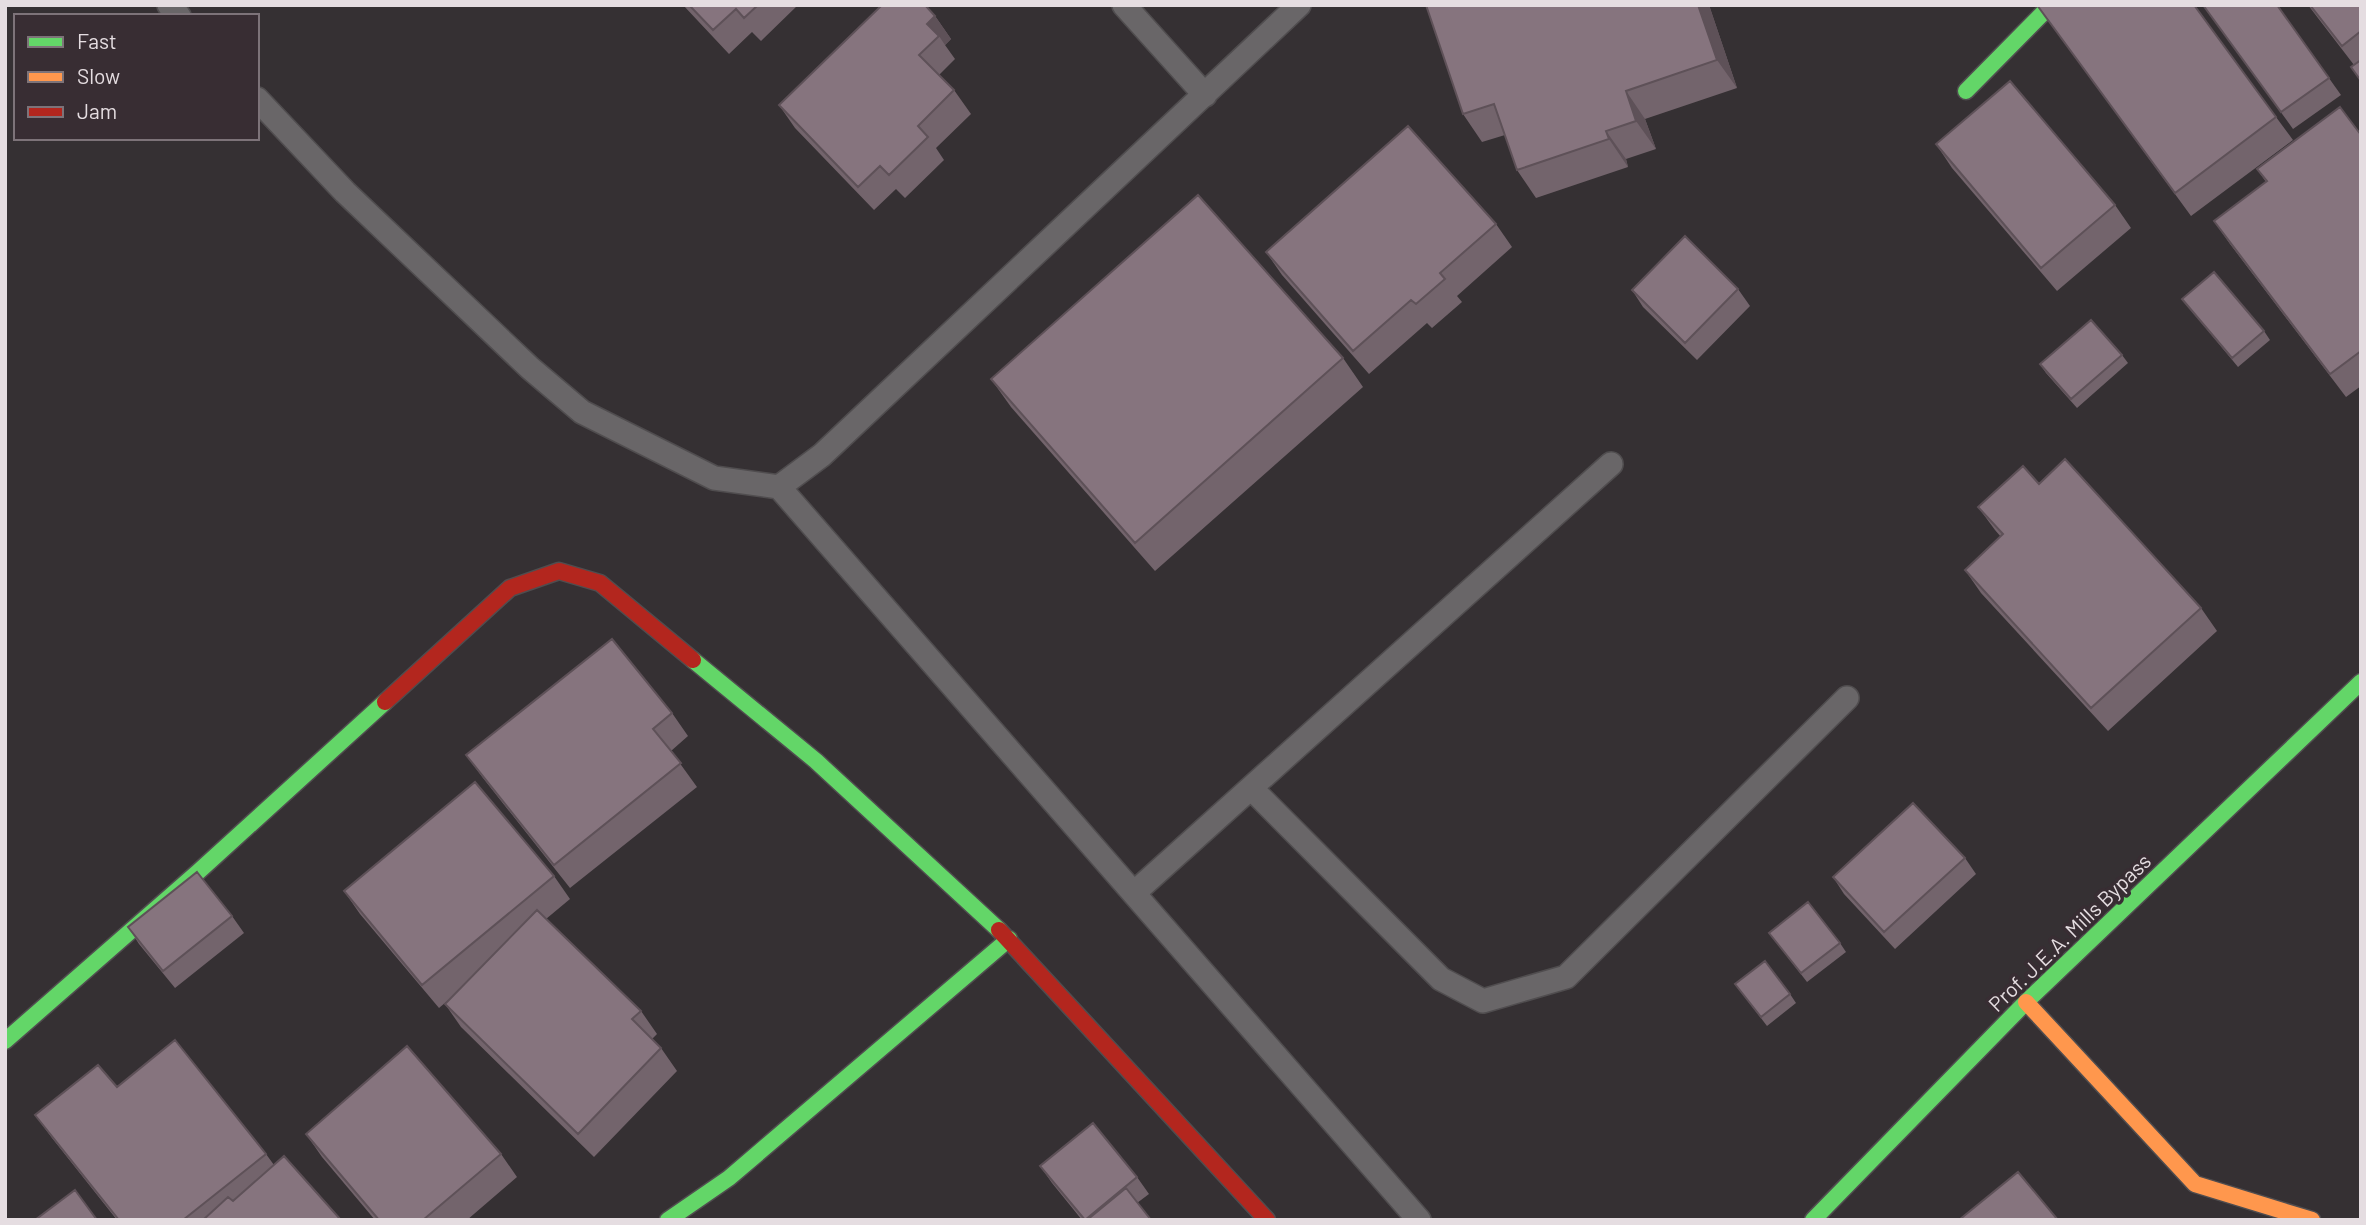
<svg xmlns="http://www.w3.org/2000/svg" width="2366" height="1225" font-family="Barlow,sans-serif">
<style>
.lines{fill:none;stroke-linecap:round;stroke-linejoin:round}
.lane-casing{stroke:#504d4f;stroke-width:26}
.fast-casing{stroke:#504d4f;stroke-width:19}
.slow-casing{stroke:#504d4f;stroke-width:19}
.jam-casing{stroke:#504d4f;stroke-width:19}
.lane{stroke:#696668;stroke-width:23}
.fast{stroke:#63d668;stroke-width:16}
.slow{stroke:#ff974d;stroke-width:16}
.jam{stroke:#b3261e;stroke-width:16}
.wall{fill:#73646c}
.shaded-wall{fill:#5e5158}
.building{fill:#86747e;stroke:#5e5158;stroke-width:2}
.labels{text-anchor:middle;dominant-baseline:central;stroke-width:7;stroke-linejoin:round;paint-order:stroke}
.street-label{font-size:21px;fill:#e5dde1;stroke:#382d33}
</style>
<rect width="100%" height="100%" fill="#353033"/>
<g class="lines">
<defs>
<path id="lane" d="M169 5 179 16
M1124 5 1205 95
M257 99 345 192 530 368 582 412 714 478 779 487 1419 1220
M779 487 822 455 1299 5
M1251 788 1441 979 1483 1001 1566 977 1847 698
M1134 893 1611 464"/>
<path id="fast" d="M1966 91 2051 5
M693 660 816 761 999 930
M5 1041 198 872 385 702
M668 1220 729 1178 1009 939
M1813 1220 2026 1002 2361 682"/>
<path id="slow" d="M2026 1002 2195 1184 2312 1220"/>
<path id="jam" d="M385 702 510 588 559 571 600 583 693 660
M999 930 1267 1220"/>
</defs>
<!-- lane casing -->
<use href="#lane" class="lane-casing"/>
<!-- fast casing -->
<use href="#fast" class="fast-casing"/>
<!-- slow casing -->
<use href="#slow" class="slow-casing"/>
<!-- jam casing -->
<use href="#jam" class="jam-casing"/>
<!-- lane -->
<use href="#lane" class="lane"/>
<!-- fast -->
<use href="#fast" class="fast"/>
<!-- slow -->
<use href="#slow" class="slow"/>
<!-- jam -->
<use href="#jam" class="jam"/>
</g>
<!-- wall -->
<path class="wall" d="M683 5H798L761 41 752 32 729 54Z
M1426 5H1709L1737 88 1645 119 1656 149 1626 159 1628 167 1536 198 1517 170 1505 135 1482 142 1463 114Z
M2037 5 2276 117 2293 140 2191 216Z
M2203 5H2277L2341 95 2293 129Z
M2308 5H2361V82L2354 65Z
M935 16 951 39 945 45 955 59 939 75 954 90 971 114 936 148 944 160 905 198 896 189 874 210 795 128 779 105Z
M2361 135V386L2346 397 2230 244 2214 221 2266 182 2257 169Z
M1936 144 2115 205 2131 228 2057 291 1952 168Z
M1496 224 1512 247 1457 296 1462 302 1432 328 1427 323 1369 374 1282 275 1266 252Z
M1738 289 1750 306 1697 360 1643 307 1632 290Z
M2182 299 2264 331 2270 340 2238 367Z
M2122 355 2128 363 2077 408 2046 373 2040 364Z
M1343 358 1363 387 1155 571 1011 407 991 379Z
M2039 484 2201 608 2217 631 2108 731 1981 593 1965 570 2001 537 1995 530 1978 507Z
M672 713 688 736 671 751 697 787 570 888 483 778 466 755Z
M1965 858 1976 874 1895 949 1844 894 1833 877Z
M554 876 570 899 546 919 641 1011 657 1034 652 1039 661 1048 677 1071 594 1157 461 1027 445 1004 452 997 439 1008 360 914 344 891Z
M232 916 244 933 175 988 139 944 128 927Z
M1769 933 1840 943 1846 952 1807 982Z
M1735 984 1790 994 1796 1003 1767 1026Z
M117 1087 266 1154 274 1165 341 1220H117L52 1138 35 1115Z
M306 1134 501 1154 517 1177 467 1220H375L322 1157Z
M1040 1166 1137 1177 1149 1194 1137 1203 1151 1220H1082L1052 1183Z"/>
<!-- shaded-wall -->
<path class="shaded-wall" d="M1698 5H1709L1737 88 1717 60Z
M935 16 951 39 945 45 939 36 927 24Z
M1626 91 1645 119 1656 149 1636 121Z
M1606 131 1626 159 1628 167 1609 139Z"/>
<!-- building -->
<path class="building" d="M689 5H758L744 18 736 9 713 30Z
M882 5H925L935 16 927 24 939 36 919 55 954 90 918 126 928 137 889 175 880 166 858 187 779 105Z
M1426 5H1698L1717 60 1626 91 1636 121 1606 131 1609 139 1517 170 1494 104 1463 114Z
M2037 5H2194L2276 117 2175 193Z
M2203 5H2277L2329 78 2281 112Z
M2310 5H2361V31L2342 46Z
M2361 60V81L2351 67Z
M2010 81 2115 205 2041 268 1936 144Z
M2340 107 2361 135V351L2330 374 2214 221 2267 181 2257 169Z
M1408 126 1496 224 1440 273 1445 279 1416 304 1411 300 1353 351 1266 252Z
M1198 195 1343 358 1135 543 991 379Z
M1685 236 1738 289 1685 343 1632 290Z
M2214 272 2264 331 2232 358 2182 299Z
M2091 320 2122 355 2071 399 2040 364Z
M2065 459 2201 608 2091 708 1965 570 2003 534 1978 507 2023 466 2039 484Z
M612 639 672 713 653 729 681 763 554 865 466 755Z
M475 782 554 876 422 985 344 891Z
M1913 803 1965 858 1884 932 1833 877Z
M197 872 232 916 163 971 128 927Z
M1808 902 1840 943 1801 973 1769 933Z
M537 910 641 1011 632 1019 661 1048 578 1134 445 1004Z
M1765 961 1790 994 1761 1017 1735 984Z
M175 1040 266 1154 183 1220H119L35 1115 98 1065 117 1087Z
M407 1046 501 1154 423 1220H379L306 1134Z
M1093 1123 1137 1177 1085 1220 1040 1166Z
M284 1156 341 1220H203L228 1197 233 1201Z
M2018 1172 2058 1220H1959Z
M1126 1188 1151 1220H1087Z
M75 1190 97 1220H35Z"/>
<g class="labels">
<!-- street labels -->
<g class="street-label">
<text transform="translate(2069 932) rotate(-44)">Prof. J.E.A. Mills Bypass</text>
</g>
</g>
<!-- border -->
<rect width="2366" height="1225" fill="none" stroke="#e5dde1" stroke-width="14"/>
<!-- legend -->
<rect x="14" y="14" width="245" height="126" fill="#382d33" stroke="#7d7379" stroke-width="2"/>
<rect x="28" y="37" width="35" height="10" fill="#63d668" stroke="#7d7379" stroke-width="2"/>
<text x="77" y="49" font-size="21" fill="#e5dde1">Fast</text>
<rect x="28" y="72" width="35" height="10" fill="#ff974d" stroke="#7d7379" stroke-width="2"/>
<text x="77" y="84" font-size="21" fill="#e5dde1">Slow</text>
<rect x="28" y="107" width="35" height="10" fill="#b3261e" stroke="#7d7379" stroke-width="2"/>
<text x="77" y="119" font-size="21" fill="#e5dde1">Jam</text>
</svg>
